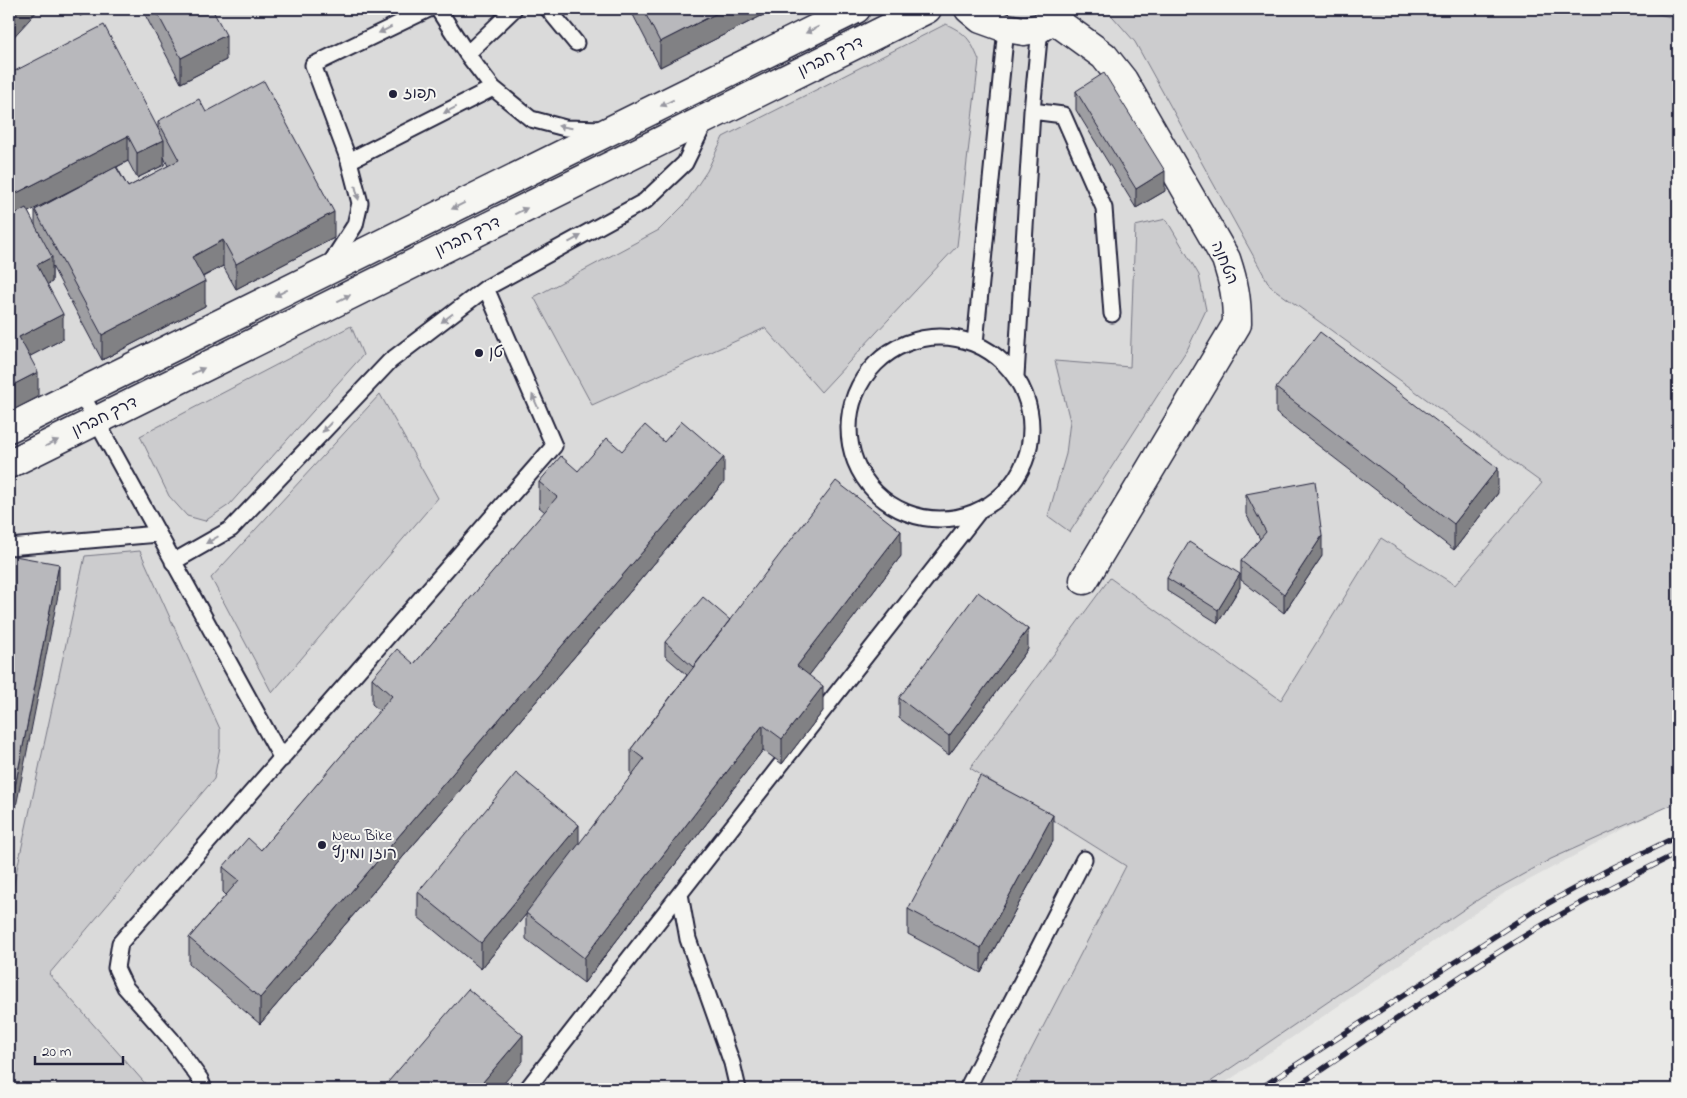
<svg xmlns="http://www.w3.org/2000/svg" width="1687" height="1098" font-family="'Indie Flower','Playpen Sans Hebrew',sans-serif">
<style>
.built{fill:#dadada}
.green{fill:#ccccce;stroke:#777784}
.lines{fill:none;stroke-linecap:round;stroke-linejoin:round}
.service-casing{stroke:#22223b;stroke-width:19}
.minor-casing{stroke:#22223b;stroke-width:31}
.tertiary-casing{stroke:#22223b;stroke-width:31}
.service{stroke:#f6f6f2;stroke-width:15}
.minor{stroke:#f6f6f2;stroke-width:28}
.tertiary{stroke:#f6f6f2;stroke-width:28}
.rail-casing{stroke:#22223b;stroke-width:5.5}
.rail{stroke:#f6f6f2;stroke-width:4;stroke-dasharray:11;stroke-linecap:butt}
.wall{fill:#9e9ea2;stroke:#22223b;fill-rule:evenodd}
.shaded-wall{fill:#818184;stroke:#22223b}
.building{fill:#b8b8bc;stroke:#22223b}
.oneway{fill:#9797a0}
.poi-dot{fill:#22223b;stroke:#f6f6f2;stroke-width:2}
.labels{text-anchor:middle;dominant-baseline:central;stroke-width:4;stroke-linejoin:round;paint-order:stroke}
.street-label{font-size:16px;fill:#22223b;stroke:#f6f6f2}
.poi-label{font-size:16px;fill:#22223b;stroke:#f6f6f2;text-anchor:start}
</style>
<rect width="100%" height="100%" fill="#e9e9e7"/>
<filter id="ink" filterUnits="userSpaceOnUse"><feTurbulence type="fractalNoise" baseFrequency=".02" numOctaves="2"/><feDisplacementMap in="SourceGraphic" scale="10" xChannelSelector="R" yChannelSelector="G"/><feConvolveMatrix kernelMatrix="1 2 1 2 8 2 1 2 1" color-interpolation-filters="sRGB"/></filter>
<g filter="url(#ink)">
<!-- built -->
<path class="built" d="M9 9H1678V800L1503 894 1216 1089H9Z"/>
<!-- green -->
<path class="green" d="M1106 9H1639L1678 19V802L1551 859 1482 897 1200 1089H1011L1126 866 970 768 1110 578 1281 700 1381 538 1455 585 1542 483 1270 286 1135 42Z
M946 24C967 34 970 39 979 60L957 246 821 392 765 328 592 405 534 297 659 230 685 204 707 171 723 137Z
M1166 219 1199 275 1206 310 1188 348 1070 532 1048 516 1066 454 1070 421 1055 361 1130 367 1135 226Z
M351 326 363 355 229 505 205 521 187 516 169 496 140 436Z
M380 394 438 498 272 693 211 578Z
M140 551 220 729V747L214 779 49 974 150 1089H9V906L85 556Z"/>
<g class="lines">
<defs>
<path id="service" d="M438 9 467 54 493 88 531 119 565 128 604 129
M548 9 576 43
M1040 28 1032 111 1063 115 1104 208 1112 314
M467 54 514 9
M349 161 493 88
M9 230 54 207
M330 264 355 225 360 203 349 161 313 65 429 9
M849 428a91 91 0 1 1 182 0a91 91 0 1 1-182 0Z
M975 343 1006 28
M1016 376 1032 111
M81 393 282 759
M9 547 158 534
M173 562 231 529 390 361 486 288 645 201 685 163 706 120
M680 894 688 939 732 1063 738 1089
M204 1089 200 1079 171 1039 125 987 116 968 120 943 554 446 486 288
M527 1089 980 510
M967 1089 1084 859"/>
<path id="minor" d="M969 9 981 19 1006 28 1024 31 1040 28 1053 19 1055 9
M1053 19 1104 56 1123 80 1226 259C1234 283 1237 298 1237 324L1084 580"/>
<path id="tertiary" d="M9 428 856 9
M9 464 927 9"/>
</defs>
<!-- service casing -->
<use href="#service" class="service-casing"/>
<!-- minor casing -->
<use href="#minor" class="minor-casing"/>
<!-- tertiary casing -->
<use href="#tertiary" class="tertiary-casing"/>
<!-- service -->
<use href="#service" class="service"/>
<!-- minor -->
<use href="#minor" class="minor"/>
<!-- tertiary -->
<use href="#tertiary" class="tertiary"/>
<defs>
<path id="rail" d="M1259 1089 1532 912 1608 870 1678 836
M1293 1089C1375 1034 1456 977 1541 926 1585 900 1632 876 1678 853"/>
</defs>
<!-- rail casing -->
<use href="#rail" class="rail-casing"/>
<!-- rail -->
<use href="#rail" class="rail"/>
</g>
<!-- wall -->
<path class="wall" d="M76 9H93L80 16Z
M142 9H212L226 60 181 83Z
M630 9H775L660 67Z
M9 74 158 128V121L206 112 334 238 236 289 223 266 203 277 205 306 102 360 52 266V282L47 284 63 339 30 356 38 397 9 412ZM164 157 168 166 128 187 117 167 128 161 137 178 164 165ZM79 186 35 210V226L28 212Z
M1076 91 1165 191 1136 208 1076 110Z
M1276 388 1498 493 1454 550 1276 413Z
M664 442 724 482 260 1024 189 964V938L226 895 223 892V867L261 850 380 711 372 704V678L414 664 545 512 539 507V482L578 471 622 451Z
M1246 494 1322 556 1284 613 1241 580V561L1260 539 1246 514Z
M901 556 809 675 823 711 782 764 763 750 584 983 526 939V914L481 969 418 917V892L579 845 632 775 631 774V749L687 675 665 656V642L730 620Z
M1167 578 1240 587 1218 623 1167 591Z
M1028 649 949 755 899 718V698Z
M1053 841 981 973 908 934V909Z"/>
<!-- shaded-wall -->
<path class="shaded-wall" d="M16 9H39L9 42V16Z
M80 9H93L80 16Z
M725 9H775L660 67V42Z
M226 35V60L181 83V58Z
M128 136V161L9 222V197Z
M164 140V165L137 178V153Z
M1165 171V191L1136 208V189Z
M334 212V238L236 289V264Z
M223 240V266L192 282V257Z
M52 257V282L37 290V265Z
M205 281V306L102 360V335Z
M63 314V339L19 362V337Z
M38 372V397L9 412V387Z
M724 457V482L260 1024V998Z
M1498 468V493L1454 550V524Z
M901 531V556L797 691V666Z
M1322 536V556L1284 613V594Z
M59 564V590L9 842V817Z
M1240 574V587L1218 623V610Z
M1028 629V649L949 755V736Z
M823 686V711L782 764V739Z
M763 725V750L584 983V958Z
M1053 815V841L981 973V948Z
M579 825V850L481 969V943Z
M523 1035V1061L499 1089H477Z"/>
<!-- building -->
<path class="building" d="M9 9H16L9 16Z
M155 9H212L226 35 181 58Z
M643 9H725L660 42Z
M104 25 164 140 137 153 128 136 9 197V74Z
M1104 73 1165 171 1136 189 1076 91Z
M264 81 334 212 236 264 223 240 192 257 205 281 102 335 35 210 116 167 128 187 179 160 158 121 199 99 206 112Z
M26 208 52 257 37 265 63 314 19 337 38 372 9 387V217Z
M1320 332 1498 468 1454 524 1276 388Z
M682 421 724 457 260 998 189 938 239 880 223 867 248 838 261 850 392 696 372 678 397 649 414 664 557 497 539 482 561 456 578 471 607 438 622 451 645 425 664 442Z
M836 481 901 531 797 666 823 686 782 739 763 725 584 958 526 913 644 759 631 749Z
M1315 481 1322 536 1284 594 1241 561 1266 532 1246 494Z
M1189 542 1240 574 1218 610 1167 578Z
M9 555 59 564 9 817Z
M978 592 1028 629 949 736 899 698Z
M703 597 730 620 693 667 665 642Z
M516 773 579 825 481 943 418 892Z
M980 776 1053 815 981 948 908 909Z
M468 989 523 1035 477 1089H382Z"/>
<!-- one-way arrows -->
<defs><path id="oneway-solid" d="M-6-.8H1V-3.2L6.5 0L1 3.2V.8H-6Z" transform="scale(1.25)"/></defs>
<g class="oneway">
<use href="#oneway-solid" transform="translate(385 30) rotate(154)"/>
<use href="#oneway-solid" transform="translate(812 30) rotate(154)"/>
<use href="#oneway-solid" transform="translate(667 103) rotate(154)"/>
<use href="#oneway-solid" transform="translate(450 110) rotate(153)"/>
<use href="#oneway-solid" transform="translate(565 127) rotate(-171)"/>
<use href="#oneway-solid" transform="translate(357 193) rotate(76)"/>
<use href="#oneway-solid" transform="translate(458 206) rotate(154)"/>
<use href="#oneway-solid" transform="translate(521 211) rotate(-26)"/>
<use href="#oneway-solid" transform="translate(575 239) rotate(-29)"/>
<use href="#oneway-solid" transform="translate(281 293) rotate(154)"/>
<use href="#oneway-solid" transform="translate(344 298) rotate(-26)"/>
<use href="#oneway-solid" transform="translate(447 318) rotate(143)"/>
<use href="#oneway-solid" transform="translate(198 371) rotate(-26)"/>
<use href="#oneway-solid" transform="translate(535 401) rotate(-114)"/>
<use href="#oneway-solid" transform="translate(327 427) rotate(133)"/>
<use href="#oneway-solid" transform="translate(52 443) rotate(-26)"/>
<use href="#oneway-solid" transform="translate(212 540) rotate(150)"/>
</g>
</g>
<!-- markers -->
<g class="poi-dot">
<circle cx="393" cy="94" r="5"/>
<circle cx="479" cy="353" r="5"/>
<circle cx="322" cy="845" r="5"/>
</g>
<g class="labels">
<!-- street labels -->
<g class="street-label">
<text transform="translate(831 57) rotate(-26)">דרך חברון</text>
<text transform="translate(468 237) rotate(-26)">דרך חברון</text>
<text transform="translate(1224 263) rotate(67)">הטחנה</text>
<text transform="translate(105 417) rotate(-26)">דרך חברון</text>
</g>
<!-- poi labels -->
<g class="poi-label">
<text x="403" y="94">תפוז</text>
<text x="489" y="353">טן</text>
<text x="332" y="836">New Bike<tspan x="332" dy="18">רוזן ומינץ</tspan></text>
</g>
</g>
<!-- margin -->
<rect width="1687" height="1098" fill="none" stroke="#f6f6f2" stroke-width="30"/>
<rect x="15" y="15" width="1657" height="1068" fill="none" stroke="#22223b" stroke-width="2" filter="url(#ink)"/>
<!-- scale -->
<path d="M35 1056v8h88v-8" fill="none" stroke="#22223b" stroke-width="2.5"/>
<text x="42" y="1056" font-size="15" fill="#22223b" stroke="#f6f6f2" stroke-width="4" paint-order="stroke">20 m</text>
</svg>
